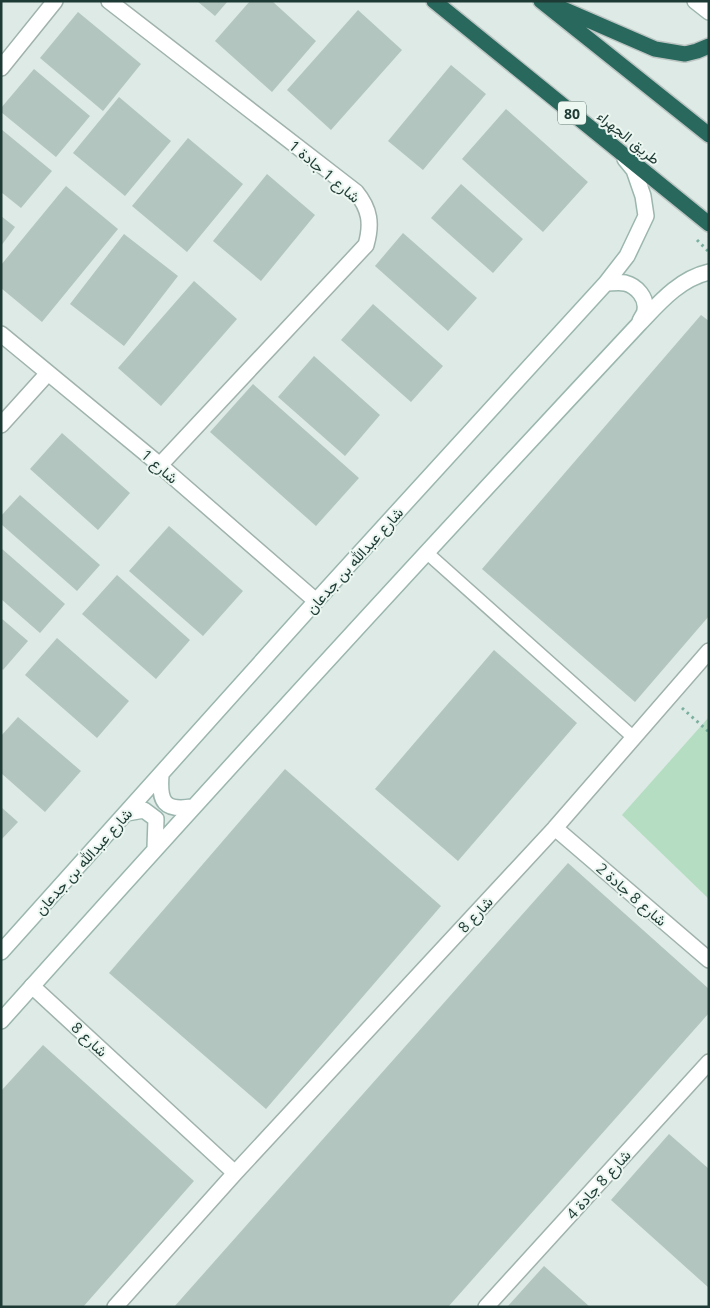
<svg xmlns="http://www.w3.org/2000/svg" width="710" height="1308" font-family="'Open Sans',Vazirmatn,sans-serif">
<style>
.green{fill:#b4ddc1}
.building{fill:#b2c5be}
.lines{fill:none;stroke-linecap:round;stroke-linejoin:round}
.lane-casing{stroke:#a0b2ac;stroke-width:15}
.street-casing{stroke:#a0b2ac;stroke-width:18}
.secondary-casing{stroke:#9bb6ae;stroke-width:18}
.highway-casing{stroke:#bcc4c2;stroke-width:18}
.path{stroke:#7bb0a1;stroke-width:3;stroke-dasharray:2.5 4;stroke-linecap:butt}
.lane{stroke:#fff;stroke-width:12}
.street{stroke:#fff;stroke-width:15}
.secondary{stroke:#fff;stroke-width:15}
.highway{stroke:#28685d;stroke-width:15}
.labels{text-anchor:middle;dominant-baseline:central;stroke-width:4;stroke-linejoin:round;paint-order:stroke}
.shield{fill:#edf7f2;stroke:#5c736d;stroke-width:1}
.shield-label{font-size:14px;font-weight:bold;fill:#1e3a34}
.street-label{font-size:15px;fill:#1e3a34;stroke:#edf7f2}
</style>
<rect width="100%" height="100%" fill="#ddeae5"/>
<!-- green -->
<path class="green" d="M709 717V899L622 815Z"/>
<!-- building -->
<path class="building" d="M197 1H228L215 16Z
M250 1H272L316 41 272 92 215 41Z
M358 10 402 50 331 130 287 90Z
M78 12 141 64 103 111 40 58Z
M451 65 486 94 423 170 388 141Z
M34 69 90 116 56 157 1 112V108Z
M119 97 171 141 125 196 73 153Z
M506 109 588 182 543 232 462 159Z
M1 129 52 171 21 208 1 192Z
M188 138 243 184 187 252 132 206Z
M267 174 315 215 261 281 213 241Z
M461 184 523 239 493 273 431 218Z
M66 186 118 229 42 322 1 288V265Z
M1 216 15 227 1 246Z
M403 233 477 298 448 331 375 266Z
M124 234 178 276 124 346 70 304Z
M194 281 237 319 161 406 118 368Z
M373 304 443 366 411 402 341 340Z
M701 315 709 321V616L635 702 482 569Z
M314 356 380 415 345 456 278 397Z
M253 384 359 478 316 526 210 432Z
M62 433 130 493 98 530 30 469Z
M20 495 100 565 77 591 1 524V516Z
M169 526 243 591 203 636 129 571Z
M1 548 65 604 40 633 1 599Z
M117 575 190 640 156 679 82 614Z
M1 618 28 641 3 670 1 668Z
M57 638 129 701 97 738 25 675Z
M494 650 577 723 458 861 375 789Z
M18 717 81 771 45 812 1 773V736Z
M285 769 441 906 266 1109 109 973Z
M1 807 18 822 1 840Z
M568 863 709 989V1013L448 1307H174Z
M43 1045 194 1181 83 1307H1V1091Z
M669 1134 709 1169V1288L611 1200Z
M544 1266 590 1307H507Z"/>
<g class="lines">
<defs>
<path id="lane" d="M426 552 633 737"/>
<path id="street" d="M109 1 356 192C370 209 372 224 366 245L160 465
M1 68 55 1
M1 334 155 461 316 601
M1 425 48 373
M555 828 709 960
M32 986 235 1173
M115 1307 235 1173 555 828 709 651
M486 1307 709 1062"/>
<path id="secondary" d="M695 1 709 12
M606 283C612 283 619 282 625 283 637 286 647 298 645 310 645 313 642 317 640 321
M161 775C159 802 164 811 192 807
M127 813 144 810 156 819 155 848
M1 952 316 601 606 283 627 256 646 216 643 196 634 170 625 159
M1 1021C211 786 424 554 639 324 659 303 679 279 709 272"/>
<path id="highway" d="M434 1 709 224
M541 1 709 135
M556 6 655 49 685 54 697 51 709 46"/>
</defs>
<!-- lane casing -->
<use href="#lane" class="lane-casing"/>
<!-- street casing -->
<use href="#street" class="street-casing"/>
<!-- secondary casing -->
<use href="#secondary" class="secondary-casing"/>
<!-- highway casing -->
<use href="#highway" class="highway-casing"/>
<!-- path -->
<path class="path" d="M697 240 709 252
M682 708 709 732"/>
<!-- lane -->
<use href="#lane" class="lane"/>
<!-- street -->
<use href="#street" class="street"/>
<!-- secondary -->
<use href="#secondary" class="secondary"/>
<!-- highway -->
<use href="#highway" class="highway"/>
</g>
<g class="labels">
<!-- shield labels -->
<rect class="shield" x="558" y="101.5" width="28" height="23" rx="4"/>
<g class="shield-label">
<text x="572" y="113">80</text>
</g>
<!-- street labels -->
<g class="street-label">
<text transform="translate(629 137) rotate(39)">طريق الجهراء</text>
<text transform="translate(325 171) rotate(40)">شارع 1 جادة 1</text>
<text transform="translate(160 466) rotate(41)">شارع 1</text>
<text transform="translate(354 560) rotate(-48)">شارع عبدالله بن جدعان</text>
<text transform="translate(83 861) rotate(-48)">شارع عبدالله بن جدعان</text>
<text transform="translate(632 894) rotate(41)">شارع 8 جادة 2</text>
<text transform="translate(475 914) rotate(-47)">شارع 8</text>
<text transform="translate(90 1039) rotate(43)">شارع 8</text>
<text transform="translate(598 1184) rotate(-48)">شارع 8 جادة 4</text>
</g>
</g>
<!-- border -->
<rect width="710" height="1308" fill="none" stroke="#1e3a34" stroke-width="5"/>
</svg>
